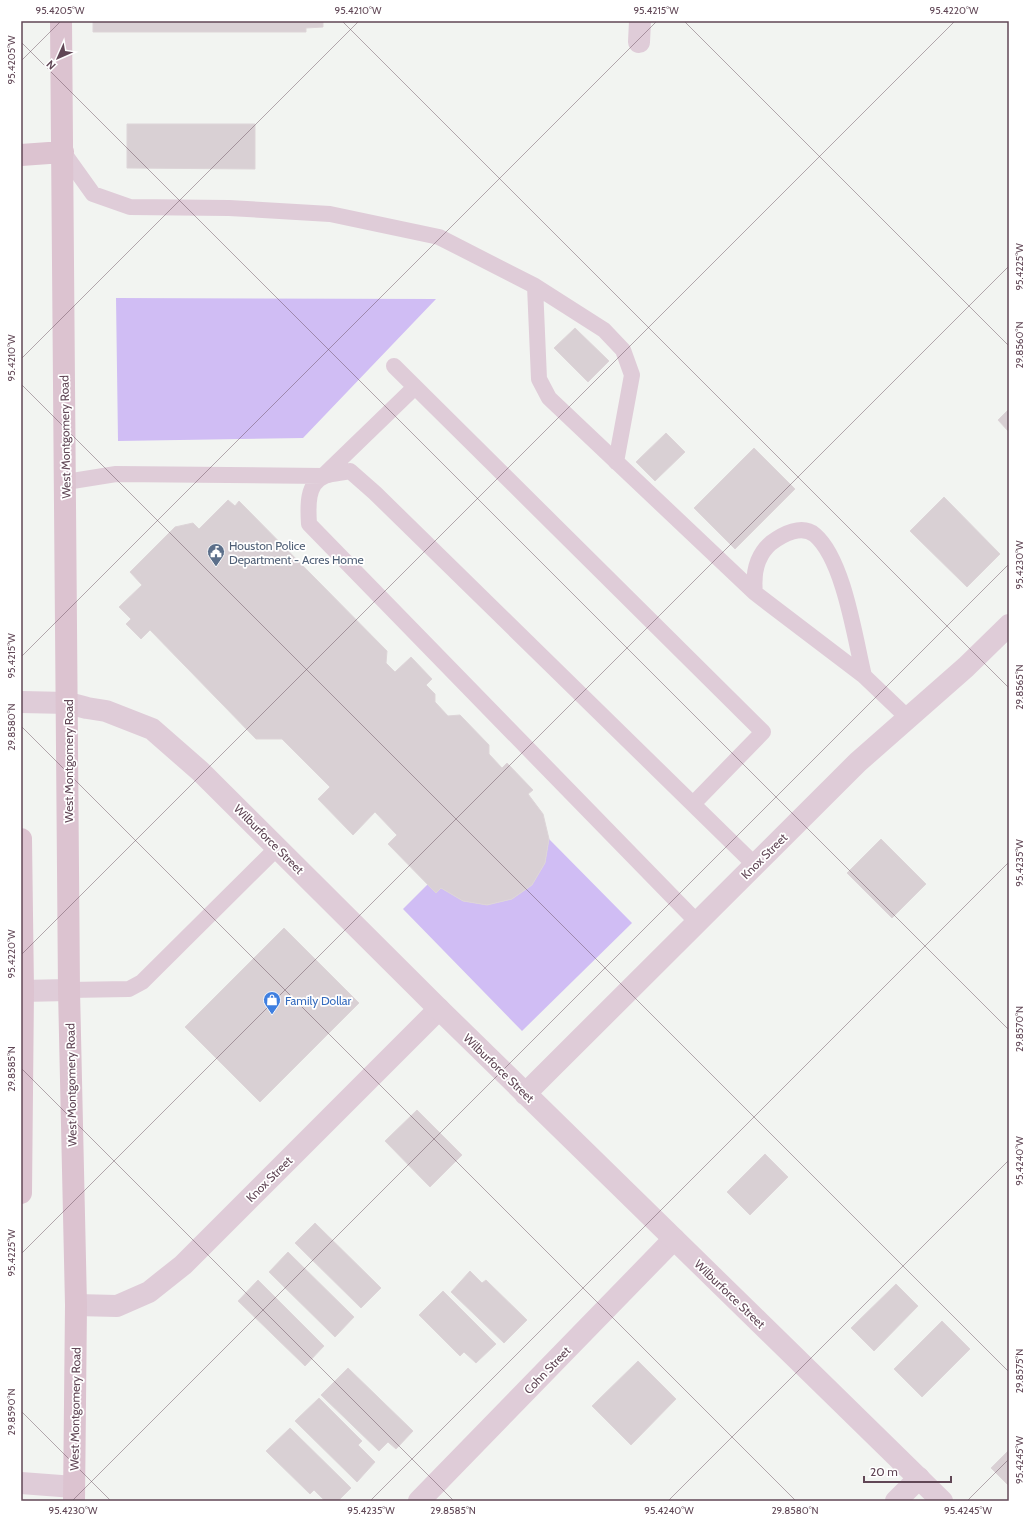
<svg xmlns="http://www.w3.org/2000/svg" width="1030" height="1522" font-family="Cabin,sans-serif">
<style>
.green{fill:#d0bdf4}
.building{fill:#d9d0d4;stroke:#ddd5d8}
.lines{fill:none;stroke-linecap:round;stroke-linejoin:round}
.service{stroke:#dfccd8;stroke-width:16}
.minor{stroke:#dfccd8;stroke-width:22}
.tertiary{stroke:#dfccd8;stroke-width:22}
.secondary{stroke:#dcc3d0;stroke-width:22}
.ticks{fill:none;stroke:#614756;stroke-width:1;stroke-opacity:0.45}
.labels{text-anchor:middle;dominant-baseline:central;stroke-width:3.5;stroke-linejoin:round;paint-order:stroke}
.street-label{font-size:12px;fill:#614756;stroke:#fff}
.service-label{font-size:12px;fill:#4e5e75;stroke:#fff;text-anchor:start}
.shop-label{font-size:12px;fill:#366cbe;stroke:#fff;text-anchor:start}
.neatline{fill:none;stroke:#614756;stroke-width:1.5}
.ticks-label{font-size:10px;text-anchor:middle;fill:#614756}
</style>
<rect width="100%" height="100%" fill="#f2f4f1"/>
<!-- green -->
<path class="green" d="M116 298 436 299 303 438 118 441Z
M549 839 632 923 522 1031 403 909 428 884 441 888 463 901 487 905 512 899 532 885 545 863Z"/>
<!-- building -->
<path class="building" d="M93 21H323V27L306 28V32H93Z
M127 124H255V169L127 168Z
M575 328 609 361 588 382 554 348Z
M1009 409V432L998 420Z
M666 433 685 452 655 481 636 462Z
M754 448 795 489 735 549 694 508Z
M944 497 1000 554 967 587 910 531Z
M228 500 235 506 239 501 387 651 386 663 395 672 411 657 432 679 426 685 435 694V702L448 716 460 715 489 745V754L502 768 507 763 533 790 528 794 543 814 549 839 545 863 532 885 512 899 487 905 463 901 441 888 436 893 388 844 397 835 375 812 353 835 318 799 330 787 282 739H256L150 630 141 639 126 624 131 619 119 607 142 585 130 572 175 527 193 523 199 529Z
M881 839 926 884 892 918 847 873Z
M284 928 359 1003 260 1102 185 1027Z
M417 1110 462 1155 430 1187 385 1141Z
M765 1154 788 1177 750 1215 727 1192Z
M315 1223 381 1288 361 1308 295 1243Z
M288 1252 354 1317 335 1337 269 1272Z
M470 1271 482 1283 486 1280 527 1320 504 1343 451 1292Z
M258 1280 324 1346 305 1366 238 1301Z
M896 1284 918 1306 874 1351 851 1328Z
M443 1291 496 1344 476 1363 464 1352 460 1356 419 1315Z
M942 1321 970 1349 922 1397 894 1369Z
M638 1361 676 1399 631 1445 592 1406Z
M348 1368 413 1431 396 1449 388 1442 379 1451 321 1395Z
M319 1398 362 1441 358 1445 375 1462 357 1482 295 1421Z
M290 1428 351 1488 338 1501H325L314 1490 310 1494 266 1451Z
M1009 1450V1486L991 1468Z"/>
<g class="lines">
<!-- service -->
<path class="service" d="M63 152 93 194 130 207 229 208 330 214 439 237 535 286 539 379 549 398 755 593 864 676 908 718
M535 286 604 330 623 350 632 375 616 462
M394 366 763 732 693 804
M66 482 116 474 323 476 415 387
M755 593C753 575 756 556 771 543 783 534 802 524 815 535 844 560 855 639 864 676
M697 922 309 524C308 508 306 483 325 476 332 473 342 473 350 471L375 493 755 865
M69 990 129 989 142 982 277 848"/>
<!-- minor -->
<path class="minor" d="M639 42 640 21
M21 991 69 990
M76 1305 117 1306 149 1292 183 1265 439 1009
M21 1483 74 1487
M419 1501 674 1239
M896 1501 919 1478"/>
<!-- tertiary -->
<path class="tertiary" d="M21 702 68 703 87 708 106 711 152 729 200 771 439 1009 942 1501
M525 1094 858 762 966 667 1009 625"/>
<!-- secondary -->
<path class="secondary" d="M61 21 69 990 76 1305 74 1501
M21 155 63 152
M21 839 23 990 21 1193"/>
</g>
<!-- ticks -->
<path class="ticks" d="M342 21 1009 688M684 21 1009 346M21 42 1009 1030M21 61 61 21M21 359 359 21M21 384 1009 1372M21 657 657 21M21 726 796 1501M21 955 955 21M21 1068 454 1501M21 1254 1009 266M21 1411 111 1501M72 1501 1009 564M370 1501 1009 862M668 1501 1009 1160M967 1501 1009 1459"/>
<!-- icons -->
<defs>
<symbol id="civic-pin" viewBox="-11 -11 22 30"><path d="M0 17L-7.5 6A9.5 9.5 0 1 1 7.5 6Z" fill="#5c6f8a" stroke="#fff"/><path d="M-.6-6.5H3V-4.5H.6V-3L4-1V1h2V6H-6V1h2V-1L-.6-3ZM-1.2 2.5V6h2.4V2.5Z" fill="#fff"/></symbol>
<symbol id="shop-pin" viewBox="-11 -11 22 30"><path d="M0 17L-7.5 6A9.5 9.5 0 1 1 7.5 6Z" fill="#3f7fe0" stroke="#fff"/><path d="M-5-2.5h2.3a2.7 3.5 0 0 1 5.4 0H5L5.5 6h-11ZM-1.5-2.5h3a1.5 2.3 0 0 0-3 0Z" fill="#fff"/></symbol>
</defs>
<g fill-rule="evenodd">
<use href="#civic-pin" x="206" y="542" width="20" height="27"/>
<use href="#shop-pin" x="262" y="990" width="20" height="27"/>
</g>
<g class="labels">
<!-- street labels -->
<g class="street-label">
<text transform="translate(65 437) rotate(-91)">West Montgomery Road</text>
<text transform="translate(68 761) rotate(-90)">West Montgomery Road</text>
<text transform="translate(269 839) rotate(45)">Wilburforce Street</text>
<text transform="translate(764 856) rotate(-45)">Knox Street</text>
<text transform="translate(499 1068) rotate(44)">Wilburforce Street</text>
<text transform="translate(71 1085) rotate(-91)">West Montgomery Road</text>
<text transform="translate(269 1179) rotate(-45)">Knox Street</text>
<text transform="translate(730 1294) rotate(44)">Wilburforce Street</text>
<text transform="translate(547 1370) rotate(-46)">Cohn Street</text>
<text transform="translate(75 1409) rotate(-89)">West Montgomery Road</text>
</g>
<!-- service labels -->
<g class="service-label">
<text x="229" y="545">Houston Police<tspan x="229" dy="14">Department - Acres Home</tspan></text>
</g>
<!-- shop labels -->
<g class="shop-label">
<text x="285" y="1000">Family Dollar</text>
</g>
</g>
<!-- border -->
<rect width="1030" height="1522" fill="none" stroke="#ffffff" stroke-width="44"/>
<!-- north arrow -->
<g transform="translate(58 58) rotate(225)" stroke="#ffffff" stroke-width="3" paint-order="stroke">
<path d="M0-3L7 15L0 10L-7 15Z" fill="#614756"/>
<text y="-6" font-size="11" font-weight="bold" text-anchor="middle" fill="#614756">N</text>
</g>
<!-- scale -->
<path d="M864 1476v6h87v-6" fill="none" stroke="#614756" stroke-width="2"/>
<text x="870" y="1476" font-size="12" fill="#614756" stroke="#ffffff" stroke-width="3" paint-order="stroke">20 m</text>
<rect x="22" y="22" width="986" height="1478" class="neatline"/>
<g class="ticks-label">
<text x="60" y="14">95.4205°W</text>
<text x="358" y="14">95.4210°W</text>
<text x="656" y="14">95.4215°W</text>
<text x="954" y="14">95.4220°W</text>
<text transform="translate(11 60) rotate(-90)" y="4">95.4205°W</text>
<text transform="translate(1019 267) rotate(-90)" y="4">95.4225°W</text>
<text transform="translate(1019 345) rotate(-90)" y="4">29.8560°N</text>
<text transform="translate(11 358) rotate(-90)" y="4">95.4210°W</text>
<text transform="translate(1019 565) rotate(-90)" y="4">95.4230°W</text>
<text transform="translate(11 656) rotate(-90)" y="4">95.4215°W</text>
<text transform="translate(1019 687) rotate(-90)" y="4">29.8565°N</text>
<text transform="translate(11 727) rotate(-90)" y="4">29.8580°N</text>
<text transform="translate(1019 863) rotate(-90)" y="4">95.4235°W</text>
<text transform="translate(11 954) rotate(-90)" y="4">95.4220°W</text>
<text transform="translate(1019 1029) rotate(-90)" y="4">29.8570°N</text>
<text transform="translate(11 1069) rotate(-90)" y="4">29.8585°N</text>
<text transform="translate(1019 1161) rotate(-90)" y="4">95.4240°W</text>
<text transform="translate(11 1253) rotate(-90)" y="4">95.4225°W</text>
<text transform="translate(1019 1371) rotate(-90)" y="4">29.8575°N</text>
<text transform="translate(11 1412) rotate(-90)" y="4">29.8590°N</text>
<text transform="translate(1019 1460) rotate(-90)" y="4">95.4245°W</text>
<text x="73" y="1514">95.4230°W</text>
<text x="371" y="1514">95.4235°W</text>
<text x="453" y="1514">29.8585°N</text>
<text x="669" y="1514">95.4240°W</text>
<text x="795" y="1514">29.8580°N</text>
<text x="968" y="1514">95.4245°W</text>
</g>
</svg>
